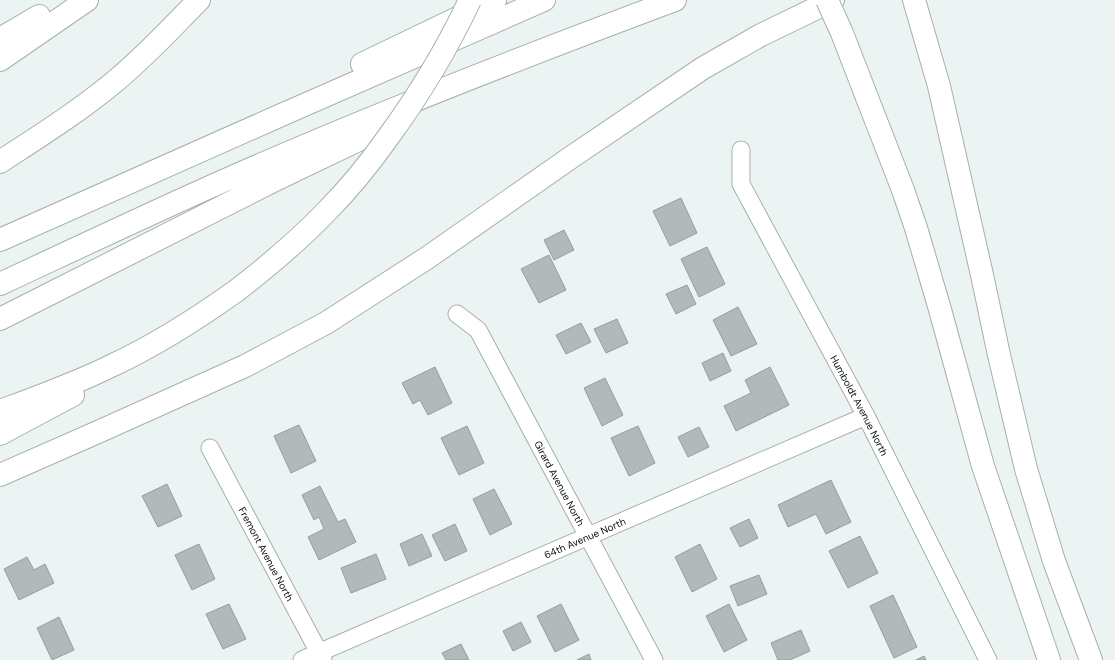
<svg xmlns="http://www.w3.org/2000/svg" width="1115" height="660" font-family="'DM Sans',sans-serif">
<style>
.building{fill:#b1bab9;stroke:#959d9d}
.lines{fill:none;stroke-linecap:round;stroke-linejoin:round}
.street-casing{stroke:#a7afaf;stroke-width:19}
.highway-casing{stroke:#a7afaf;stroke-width:24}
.street{stroke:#fff;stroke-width:17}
.highway{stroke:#fff;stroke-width:22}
.highway-bridge-casing{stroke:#a7afaf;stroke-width:24;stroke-linecap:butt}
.highway-bridge{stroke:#fff;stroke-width:22}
.labels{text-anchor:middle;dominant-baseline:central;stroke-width:3;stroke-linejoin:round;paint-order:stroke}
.street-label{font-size:10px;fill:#090c0c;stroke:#fff}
</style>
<rect width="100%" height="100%" fill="#ebf4f3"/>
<!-- building -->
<path class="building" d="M681 198 697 233 670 246 653 211Z
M564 230 574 250 554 260 544 240Z
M707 247 725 284 699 297 681 259Z
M549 255 566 290 539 303 521 269Z
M687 285 696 304 676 314 666 294Z
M738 307 757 344 731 356 713 320Z
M617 319 628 343 606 353 594 329Z
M581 323 591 342 566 354 556 335Z
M723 353 731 371 710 381 702 363Z
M435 367 452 403 428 415 420 400 413 404 402 383Z
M770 367 789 405 736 431 724 406 751 393 745 380Z
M605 378 623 415 602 426 584 388Z
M299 425 316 461 291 473 274 436Z
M467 426 484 463 459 475 441 438Z
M638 426 655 463 629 476 611 438Z
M699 427 709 447 688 457 678 437Z
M831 480 851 522 826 534 816 514 788 527 778 505Z
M167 484 182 516 158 527 142 496Z
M320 486 338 522 345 519 356 542 319 560 308 537 324 529 319 517 314 520 302 495Z
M494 489 512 524 490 535 473 499Z
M749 519 758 538 740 547 730 528Z
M455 524 467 551 445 561 432 535Z
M422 534 432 556 409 566 400 544Z
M860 536 878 573 848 588 829 551Z
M199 544 215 579 192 590 175 555Z
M700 544 717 579 692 592 675 557Z
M376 554 386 579 351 593 341 568Z
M27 557 34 570 45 564 54 583 19 600 4 569Z
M759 575 767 594 738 606 730 586Z
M893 595 917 647 894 658 870 606Z
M229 604 246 639 223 649 206 614Z
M561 604 579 640 555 652 537 616Z
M729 604 747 640 724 652 706 616Z
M59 617 74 650 52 660 37 628Z
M521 622 531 642 513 651 503 631Z
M801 630 810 651 790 660H778L771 643Z
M461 644 469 660H446L442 653Z
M589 654 591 660H577Z
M924 656 926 660H916Z"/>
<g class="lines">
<defs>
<g id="street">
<path id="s1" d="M741 150V184L866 416 988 660"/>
<path id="s2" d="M457 314 478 330 654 660"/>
<path id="s3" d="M210 448 323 660"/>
<path id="s4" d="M302 660 866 416"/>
</g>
<path id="highway" d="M914 0 939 86 982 275 999 355 1026 469 1054 561 1091 660
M0 39 39 16
M0 60 87 0
M362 64 495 0
M866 95 903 190 916 228 939 306 983 466 1049 660
M0 162C38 137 78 112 113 83 144 58 171 28 199 0
M0 240 279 116 544 0
M0 284C73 250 147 215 221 182 370 116 522 57 675 0
M0 319 275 180 375 132
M0 411C38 397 77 383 113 365 156 345 198 318 236 291
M0 434 73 395
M0 475 98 432 245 366 326 323 427 258 573 156 703 68 761 35 833 0"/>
</defs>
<!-- street casing -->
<use href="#street" class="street-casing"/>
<!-- highway casing -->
<use href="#highway" class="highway-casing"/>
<!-- street -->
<use href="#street" class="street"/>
<!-- highway -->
<use href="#highway" class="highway"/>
<defs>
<path id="highway-bridge" d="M827 0 842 33 866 95
M236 291C267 267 298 241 325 213 349 189 370 163 389 136 421 92 447 49 470 0"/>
</defs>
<!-- highway-bridge casing -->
<use href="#highway-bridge" class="highway-bridge-casing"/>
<!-- highway-bridge -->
<use href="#highway-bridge" class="highway-bridge"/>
</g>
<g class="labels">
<!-- street labels -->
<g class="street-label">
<text stroke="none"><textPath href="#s1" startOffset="285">Humboldt Avenue North</textPath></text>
<text stroke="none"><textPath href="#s2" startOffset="200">Girard Avenue North</textPath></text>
<text stroke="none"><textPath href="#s4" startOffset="308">64th Avenue North</textPath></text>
<text stroke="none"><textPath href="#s3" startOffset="120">Fremont Avenue North</textPath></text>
</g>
</g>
</svg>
